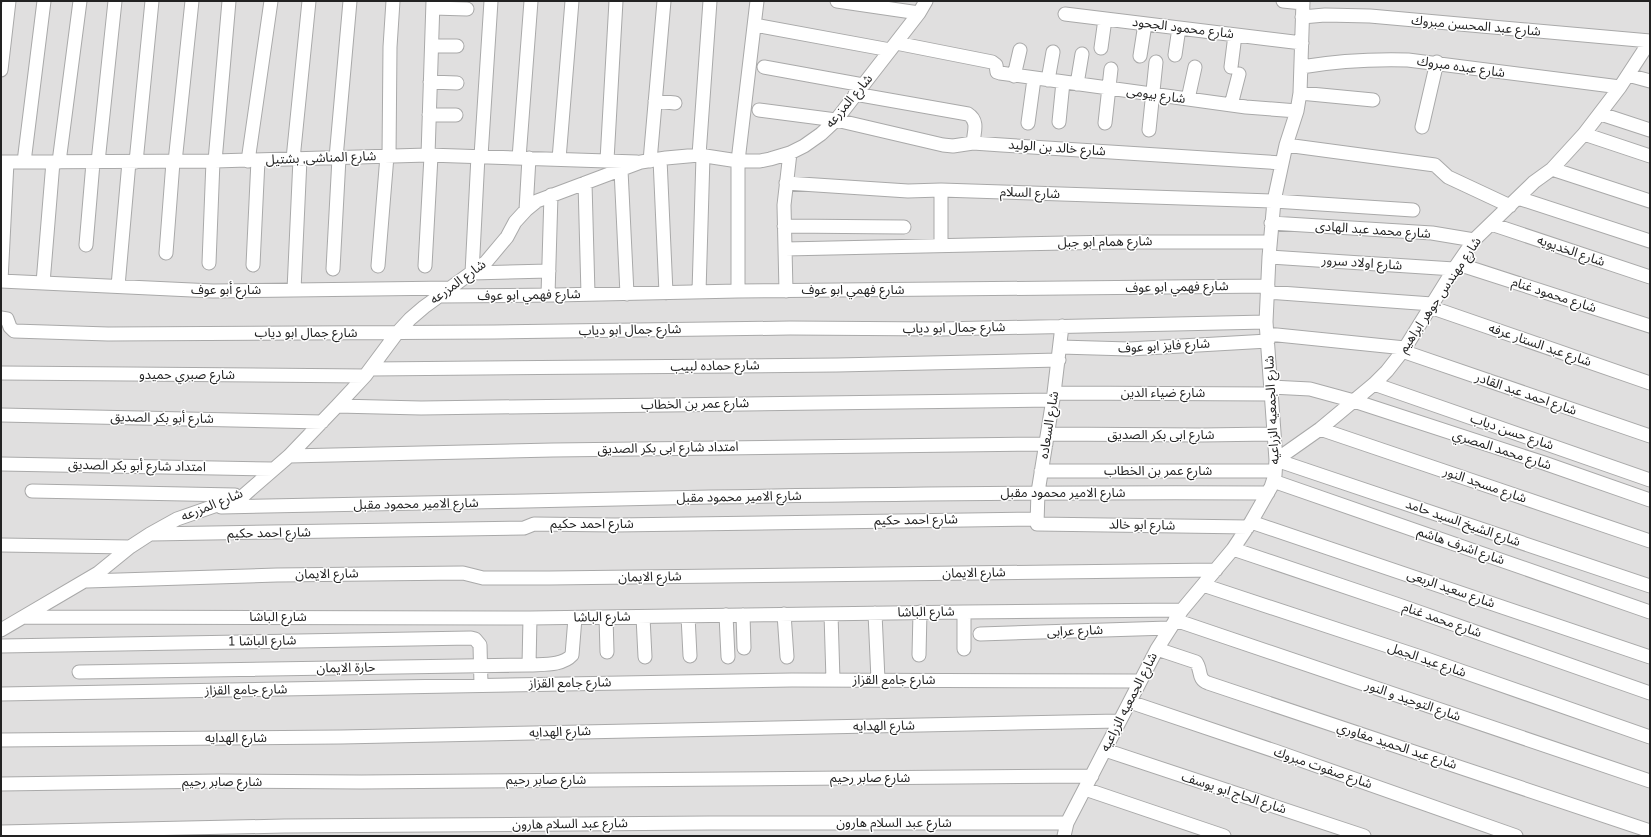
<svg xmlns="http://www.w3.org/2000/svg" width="1651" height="837" font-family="'Nunito Sans','Noto Sans Arabic',sans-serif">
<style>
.residential{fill:#e0dfdf}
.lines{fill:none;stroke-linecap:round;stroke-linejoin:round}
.minor-casing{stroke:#a9a9a9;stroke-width:15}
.minor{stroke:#fff;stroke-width:13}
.labels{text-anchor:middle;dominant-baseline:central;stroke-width:3;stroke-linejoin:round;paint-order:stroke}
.street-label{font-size:13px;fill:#222;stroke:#fff}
</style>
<rect width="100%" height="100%" fill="#f2efe9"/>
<!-- residential -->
<path class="residential" d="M1 1H1650V836H1Z"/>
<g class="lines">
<defs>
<path id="minor" d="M837 1 919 13
M1283 1 1303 3
M433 8 467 9
M1065 14 1302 43
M1302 17 1325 15 1370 16 1650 41
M755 25 890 50
M896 43 992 62 996 65 997 72 1000 73 1246 107 1297 111
M432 46H457
M1101 48 1105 19
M1175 55 1179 28
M1140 56 1145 24
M764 67 863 85
M1231 67 1235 35
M1301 67C1337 61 1372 59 1408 60L1620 87
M1 70 9 1
M1628 75 1650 81
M1014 76 1020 50
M1048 80 1053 52
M430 82 457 83
M1077 84 1082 54
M1300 93 1373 100
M855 94 968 114C979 121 974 132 973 143
M1188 99 1195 67
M655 101 675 103
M1231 105 1239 74
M759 110 836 120 943 145 953 146 973 143 1002 145 1282 163
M1601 114 1650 130
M429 115H456
M1059 122 1063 82
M1028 123 1034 79
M1105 123 1111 69
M1422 127 1437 62
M1149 130 1156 62
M1584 134 1650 156
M1286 145 1435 165 1448 177 1510 206
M428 155 433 1
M699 155 710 1
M389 156 390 47 393 1
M478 156 472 273 549 271
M481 156 491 1
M336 158 350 1
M519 158 531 1
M293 159 309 1
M559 159 572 1
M660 159 666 293
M607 160 616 1
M215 161 229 1
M248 161 271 1
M650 161 664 1
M1 162 215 161 428 155 637 162
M24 162 44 1
M59 162 80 1
M98 162 115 1
M136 162 152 1
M175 162 192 1
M1552 169 1650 201
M621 170 627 294
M585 183 588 294
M786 183 908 191 941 190 1274 201 1413 210
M1518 198 1650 241
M526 210 529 158
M1271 223 1432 233 1474 240
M1491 224 1650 277
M784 226 904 227
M86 245 93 163
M941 245V190
M785 249 1116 242H1270
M166 253 173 162
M1269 257 1454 269
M209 263 213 161
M1458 264 1650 326
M253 265 258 160
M378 266 387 156
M425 266 431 156
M333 269 339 158
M1 281 213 291 451 288
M1 281 7 162
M43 283 53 162
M118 286 129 162
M294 290 300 159
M738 291V161L757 1
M786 291 784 205 790 153
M699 292 703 156
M1267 292 1432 304
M548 295 551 195
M439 296 555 295 738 291 1268 286
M1430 307 1650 383
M1 318 7 319 10 327 14 331 108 334 494 332 790 328 941 329 1266 322
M1062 326 1054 393 1038 492 1037 524 1248 527
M1267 334 1405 348
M1060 347 1129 349 1268 341
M1402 351 1650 436
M371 369 837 365 1059 360
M1 373 365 376
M1374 384 1650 480
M1271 387 1310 389 1354 401 1544 463 1650 500
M1054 393 1271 394
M337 406 421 408 1053 400
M1 415 322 422
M1320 429 1650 541
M1048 434 1202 435 1274 434
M289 456 553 450 1046 444
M1276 460 1320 429 1374 384 1387 371 1405 348 1454 269 1474 240 1534 182 1552 169 1584 134 1620 87 1650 41
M1276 460 1650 586
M1 464 273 469
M1041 471H1275
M1273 481 1650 612
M32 491 235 495
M221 507C384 505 547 500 710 497 896 494 1082 492 1268 493
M1251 522 1650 657
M151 534 524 528 534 524 615 525 1036 519
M1 545 130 547
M1233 549 1396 604 1650 693
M87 581 277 575 463 573 483 578H549L1216 570
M1203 585 1421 657 1650 737
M875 613 878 680
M784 614 787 657
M831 614 833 680
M726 615 728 657
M743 615 744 648
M688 616 690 656
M24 617 530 618 964 612 1182 610
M606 617 607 652
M643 617 645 657
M1175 620 1650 781
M1 630 98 573 130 547 150 534 177 519 243 496 289 456 337 406 365 376 397 333 410 319 424 307 486 262 507 237 515 222 526 210 537 201 641 162 666 158 699 155 738 161H760L770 159 790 153 804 146 821 134 836 120 919 13 926 1
M980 634 1169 628
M1 646 471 638 475 639 480 645 481 685
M964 649V612
M1157 649 1196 662C1202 670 1197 679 1208 683L1650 831
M919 655 920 612
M529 665 530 618
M79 672 529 665C543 664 562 666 572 655L575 618
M1 694 792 680 1139 681
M1130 702 1275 751 1516 836
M1 740 341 737 1119 721
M1105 750 1364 836
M1 784 218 781 361 782 1092 776
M1085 789 1224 836
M1 832 284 826 710 823H1067
M1064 836 1067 823 1157 649 1182 610 1233 549 1251 522 1271 487 1275 475 1276 460 1266 322 1269 257 1274 201 1286 145 1297 111 1300 93 1303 1"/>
</defs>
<!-- minor casing -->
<use href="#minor" class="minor-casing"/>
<!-- minor -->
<use href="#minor" class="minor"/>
</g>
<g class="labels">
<!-- street labels -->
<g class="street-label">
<text transform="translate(1476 26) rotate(5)">شارع عبد المحسن مبروك</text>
<text transform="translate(1183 28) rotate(7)">شارع محمود الجحود</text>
<text transform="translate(1461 67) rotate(8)">شارع عبده مبروك</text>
<text transform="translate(1156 95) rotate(8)">شارع بيومى</text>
<text transform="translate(849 101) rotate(-50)">شارع المزرعه</text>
<text transform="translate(1057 148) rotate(4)">شارع خالد بن الوليد</text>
<text transform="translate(321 158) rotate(-2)">شارع المناشى, بشتيل</text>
<text transform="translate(1030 193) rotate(2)">شارع السلام</text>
<text transform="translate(1373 230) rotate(4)">شارع محمد عبد الهادى</text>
<text transform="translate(1105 242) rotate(-1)">شارع همام ابو جبل</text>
<text transform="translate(1571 251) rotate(19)">شارع الخديويه</text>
<text transform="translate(1362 263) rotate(4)">شارع اولاد سرور</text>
<text transform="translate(458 282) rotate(-36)">شارع المزرعه</text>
<text transform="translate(1177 287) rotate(-1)">شارع فهمي ابو عوف</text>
<text x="226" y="290">شارع أبو عوف</text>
<text x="853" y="290">شارع فهمي ابو عوف</text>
<text transform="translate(529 295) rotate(-1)">شارع فهمي ابو عوف</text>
<text transform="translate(1440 295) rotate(-56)">شارع مهندس جوهر ابراهيم</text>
<text transform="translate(1554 295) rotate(18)">شارع محمود غنام</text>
<text transform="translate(954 328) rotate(-1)">شارع جمال ابو دياب</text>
<text transform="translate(630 330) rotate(-1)">شارع جمال ابو دياب</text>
<text x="306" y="333">شارع جمال ابو دياب</text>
<text transform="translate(1540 345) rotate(19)">شارع عبد الستار عرفه</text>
<text transform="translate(1164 346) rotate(-3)">شارع فايز ابو عوف</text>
<text transform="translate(715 366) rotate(-1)">شارع حماده لبيب</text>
<text x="187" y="375">شارع صبري حميدو</text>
<text x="1163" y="393">شارع ضياء الدين</text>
<text transform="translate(1526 394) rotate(19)">شارع احمد عبد القادر</text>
<text transform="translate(695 404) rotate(-1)">شارع عمر بن الخطاب</text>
<text transform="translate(1272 410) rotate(-93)">شارع الجمعيه الزراعيه</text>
<text transform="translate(162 418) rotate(1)">شارع أبو بكر الصديق</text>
<text transform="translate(1049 425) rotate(-81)">شارع السعاده</text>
<text transform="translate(1512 432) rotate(19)">شارع حسن دياب</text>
<text x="1161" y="435">شارع ابى بكر الصديق</text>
<text transform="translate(668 448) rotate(-1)">امتداد شارع ابى بكر الصديق</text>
<text transform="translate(1502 450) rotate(18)">شارع محمد المصري</text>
<text transform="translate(137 466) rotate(1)">امتداد شارع أبو بكر الصديق</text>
<text x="1158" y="471">شارع عمر بن الخطاب</text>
<text transform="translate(1485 485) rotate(19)">شارع مسجد النور</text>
<text x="1063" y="493">شارع الامير محمود مقبل</text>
<text transform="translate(739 497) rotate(-1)">شارع الامير محمود مقبل</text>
<text transform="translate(416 504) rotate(-1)">شارع الامير محمود مقبل</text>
<text transform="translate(212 505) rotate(-22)">شارع المزرعه</text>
<text transform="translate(916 520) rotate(-1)">شارع احمد حكيم</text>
<text transform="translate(1463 523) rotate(19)">شارع الشيخ السيد حامد</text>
<text x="592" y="524">شارع احمد حكيم</text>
<text transform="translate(1142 525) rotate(1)">شارع ابو خالد</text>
<text transform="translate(269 533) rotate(-1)">شارع احمد حكيم</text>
<text transform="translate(1461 546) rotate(19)">شارع اشرف هاشم</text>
<text transform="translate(974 573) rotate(-1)">شارع الايمان</text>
<text transform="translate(327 574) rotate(-1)">شارع الايمان</text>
<text transform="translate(650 577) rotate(-1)">شارع الايمان</text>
<text transform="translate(1451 589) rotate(19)">شارع سعيد الربعى</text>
<text transform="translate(926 612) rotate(-1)">شارع الباشا</text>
<text x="278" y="617">شارع الباشا</text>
<text transform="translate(602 617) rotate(-1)">شارع الباشا</text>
<text transform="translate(1442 620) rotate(19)">شارع محمد غنام</text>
<text transform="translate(1075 631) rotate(-2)">شارع عرابى</text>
<text transform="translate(262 641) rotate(-1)">شارع الباشا 1</text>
<text transform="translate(1427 660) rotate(19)">شارع عيد الجمل</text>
<text transform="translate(346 668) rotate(-1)">حارة الايمان</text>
<text x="894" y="680">شارع جامع القزاز</text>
<text transform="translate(570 683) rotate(-1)">شارع جامع القزاز</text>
<text transform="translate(246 690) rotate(-1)">شارع جامع القزاز</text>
<text transform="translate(1413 701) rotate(19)">شارع التوحيد و النور</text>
<text transform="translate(1129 702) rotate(-63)">شارع الجمعيه الزراعيه</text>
<text transform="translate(884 726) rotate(-1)">شارع الهدايه</text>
<text transform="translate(560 732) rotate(-2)">شارع الهدايه</text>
<text x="236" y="738">شارع الهدايه</text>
<text transform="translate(1397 746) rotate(18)">شارع عبد الحميد مغاوري</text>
<text transform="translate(1323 768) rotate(19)">شارع صفوت مبروك</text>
<text x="870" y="778">شارع صابر رحيم</text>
<text x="546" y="780">شارع صابر رحيم</text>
<text x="222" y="782">شارع صابر رحيم</text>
<text transform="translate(1234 793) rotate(18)">شارع الحاج ابو يوسف</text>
<text x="894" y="823">شارع عبد السلام هارون</text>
<text transform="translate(570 824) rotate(-1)">شارع عبد السلام هارون</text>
</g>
</g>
<!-- border -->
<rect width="1651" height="837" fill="none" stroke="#222222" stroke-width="4"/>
</svg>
